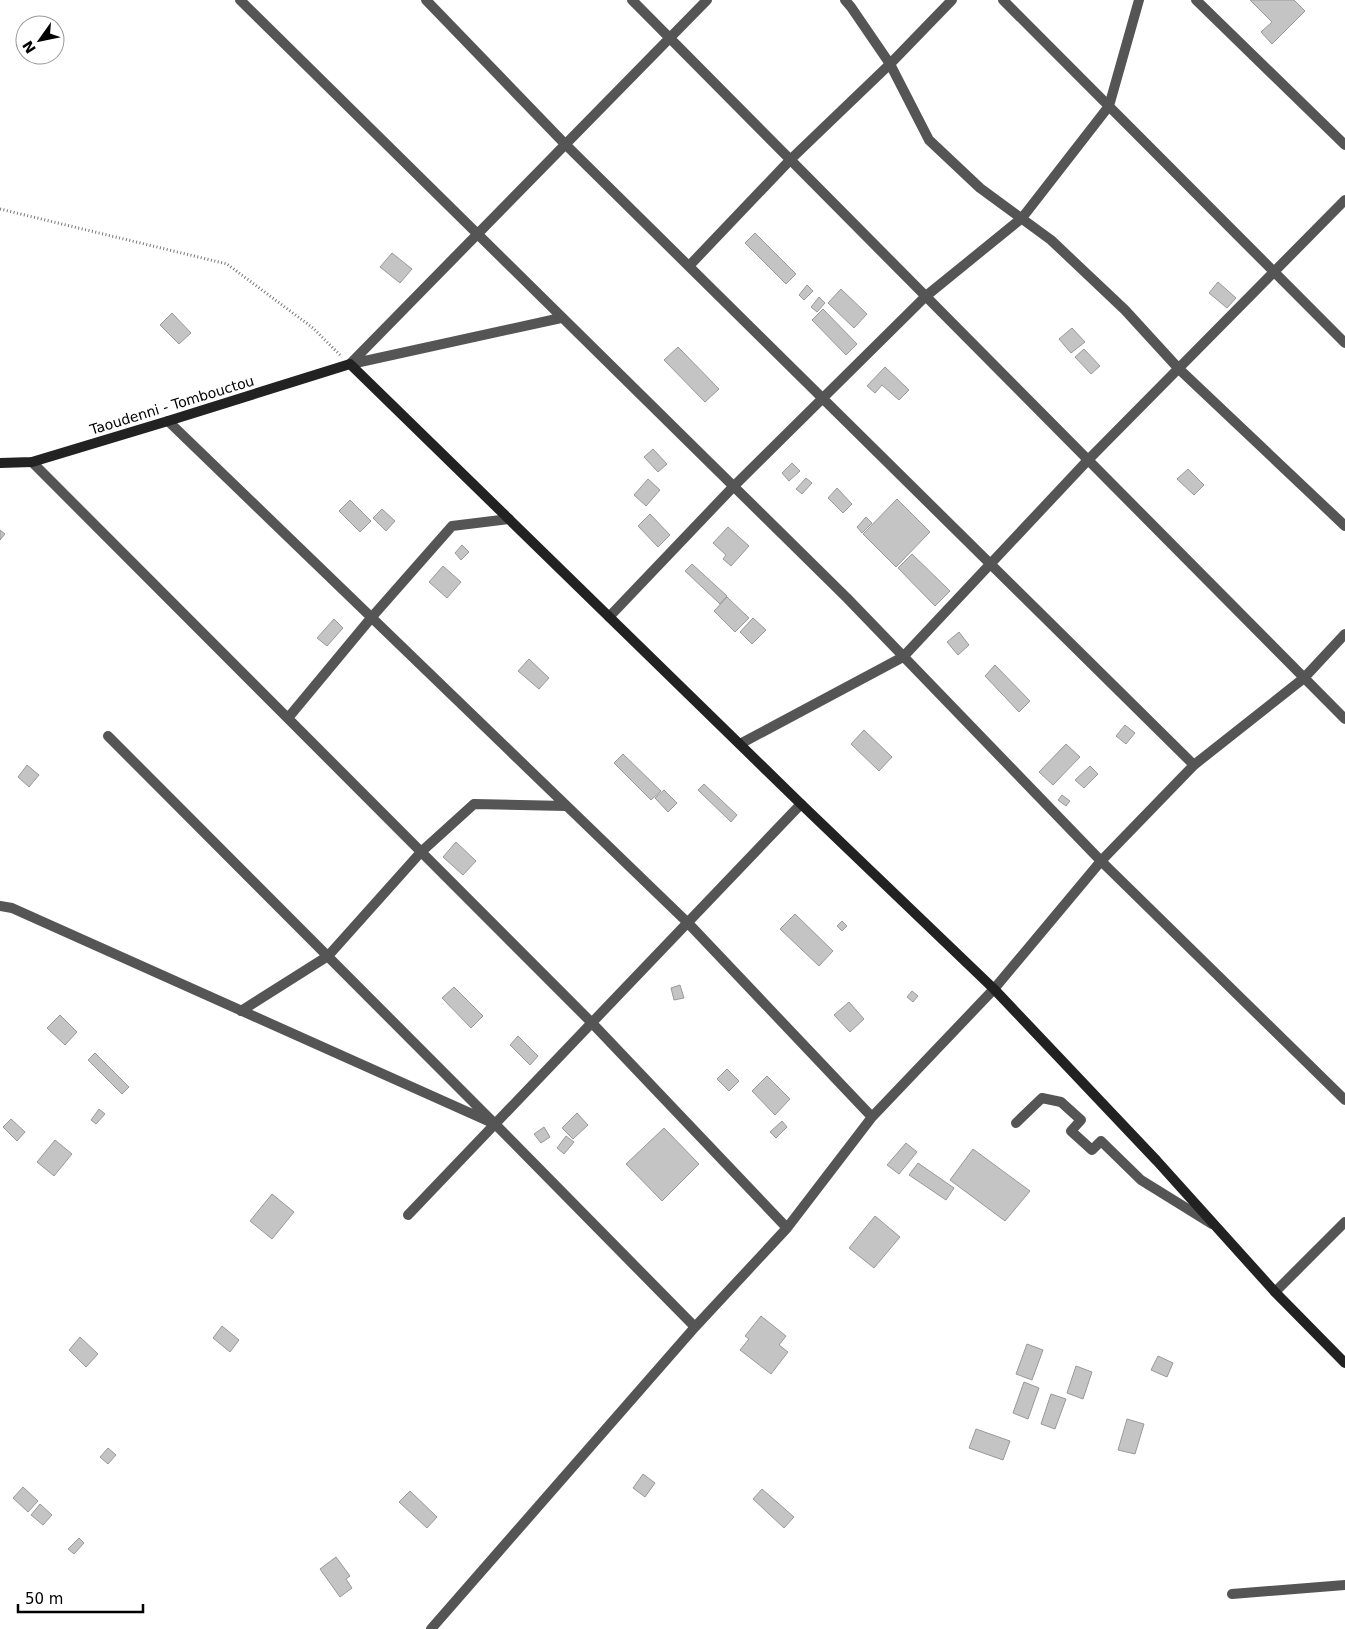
<svg xmlns="http://www.w3.org/2000/svg" width="1345" height="1629" font-family="'DejaVu Sans',sans-serif">
<style>
.building{fill:#c4c4c4;stroke:#999}
.lines{fill:none;stroke-linecap:round;stroke-linejoin:round}
.path{stroke:#777;stroke-width:3;stroke-dasharray:1 2.5;stroke-linecap:butt}
.street{stroke:#555;stroke-width:10}
.secondary{stroke:#222;stroke-width:10}
.labels{text-anchor:middle;dominant-baseline:central;stroke-width:4;stroke-linejoin:round;paint-order:stroke}
.street-label{font-size:14px;fill:#000;stroke:#fff}
</style>
<rect width="100%" height="100%" fill="#fff"/>
<!-- building -->
<path class="building" d="M1250 0H1294L1305 11 1272 44 1261 32 1272 22Z
M755 233 796 274 786 284 745 243Z
M392 253 412 269 400 283 380 267Z
M1218 282 1236 298 1227 308 1209 293Z
M807 285 813 291 804 300 799 295Z
M841 289 867 314 854 328 828 303Z
M819 297 825 303 817 312 811 307Z
M823 309 857 344 846 355 812 320Z
M172 313 191 333 179 344 160 325Z
M1072 328 1085 342 1071 353 1059 339Z
M678 347 719 389 705 402 664 360Z
M1084 349 1100 366 1091 374 1075 357Z
M885 367 909 390 899 400 882 385 875 393 867 386Z
M653 449 667 464 658 472 644 457Z
M792 463 800 471 789 481 782 473Z
M1188 469 1204 485 1194 495 1177 479Z
M806 478 812 483 802 494 796 489Z
M648 479 660 490 646 506 634 495Z
M837 488 852 504 843 513 828 498Z
M897 499 930 532 896 567 863 534Z
M350 500 371 521 360 532 339 511Z
M382 509 395 521 386 531 373 518Z
M650 514 670 535 658 547 638 526Z
M866 517 872 523 862 533 857 527Z
M728 527 749 546 731 566 723 559 726 555 713 543Z
M0 530 5 534 0 540Z
M462 545 469 552 461 560 455 553Z
M912 554 950 591 935 606 898 568Z
M692 564 727 596 720 604 685 571Z
M443 566 461 582 447 598 429 582Z
M727 597 749 618 735 632 714 611Z
M753 618 766 630 752 644 740 632Z
M334 619 343 628 327 646 317 638Z
M959 632 969 645 958 655 947 642Z
M529 659 549 678 539 689 518 671Z
M995 665 1030 701 1019 712 985 676Z
M1125 725 1135 733 1126 744 1116 736Z
M864 730 892 757 879 771 851 744Z
M1066 744 1080 757 1053 785 1039 772Z
M623 754 661 791 651 800 614 763Z
M27 765 39 775 29 787 18 777Z
M1090 766 1098 774 1084 788 1075 780Z
M704 784 737 815 731 822 698 790Z
M664 790 677 803 668 812 655 798Z
M1062 795 1070 801 1066 806 1058 800Z
M456 842 476 861 463 875 443 857Z
M795 914 833 951 819 966 780 929Z
M842 921 847 926 842 931 837 926Z
M680 985 684 998 674 1000 671 988Z
M454 987 483 1016 471 1028 442 998Z
M912 991 918 996 913 1002 907 997Z
M849 1002 864 1019 850 1032 834 1015Z
M60 1015 77 1032 65 1045 47 1028Z
M518 1036 538 1056 530 1065 510 1045Z
M95 1053 129 1087 122 1094 88 1060Z
M727 1069 739 1081 729 1091 717 1079Z
M767 1076 790 1099 775 1115 752 1091Z
M99 1109 105 1114 96 1124 91 1120Z
M577 1113 588 1125 573 1139 562 1128Z
M11 1119 25 1132 17 1141 3 1127Z
M782 1121 787 1127 776 1138 770 1132Z
M544 1127 550 1137 541 1143 534 1134Z
M664 1128 699 1164 662 1201 626 1164Z
M566 1136 574 1142 564 1154 557 1148Z
M55 1140 72 1154 54 1176 37 1162Z
M906 1143 917 1152 899 1174 887 1165Z
M973 1149 1030 1191 1005 1221 950 1180Z
M918 1163 954 1188 946 1200 909 1175Z
M272 1194 294 1212 272 1239 250 1221Z
M875 1216 900 1237 874 1268 849 1248Z
M761 1316 786 1336 779 1345 788 1352 771 1374 740 1350 749 1339 745 1336Z
M222 1326 239 1340 230 1352 213 1338Z
M80 1337 98 1354 86 1367 69 1350Z
M1027 1344 1043 1350 1032 1380 1016 1374Z
M1158 1356 1173 1363 1167 1377 1151 1370Z
M1076 1366 1092 1372 1083 1399 1067 1393Z
M1024 1382 1039 1388 1028 1419 1013 1413Z
M1051 1394 1066 1399 1055 1429 1041 1424Z
M1127 1419 1144 1424 1135 1454 1118 1450Z
M976 1429 1010 1441 1003 1460 969 1448Z
M108 1448 116 1455 108 1464 100 1457Z
M643 1474 655 1483 645 1497 633 1488Z
M23 1487 38 1501 28 1512 13 1498Z
M762 1489 794 1517 784 1528 753 1499Z
M410 1491 437 1517 427 1528 399 1502Z
M40 1504 52 1515 43 1525 31 1515Z
M79 1538 84 1543 74 1554 68 1549Z
M336 1557 350 1576 346 1579 352 1588 340 1597 320 1569Z"/>
<g class="lines">
<!-- path -->
<path class="path" d="M0 209 227 264 313 328 340 355"/>
<!-- street -->
<path class="street" d="M240 0 847 598 1101 861 1345 1100
M426 0 565 144 1194 765
M632 0 1345 719
M845 0 851 7 890 64 929 140 980 188 1051 240 1125 310 1179 369 1345 526
M1003 0 1345 343
M1196 0 1345 145
M689 266 791 159 890 64 952 0
M350 364 707 0
M351 364 561 318
M168 421 688 923 872 1117
M32 462 592 1023 787 1228
M609 617 733 487 926 296 1022 218 1109 106 1139 0
M288 718 371 618 452 526 509 519
M108 736 495 1124 695 1327
M740 744 903 657 1088 460 1345 200
M0 906 12 908 488 1121
M241 1011 328 956 421 852 474 804 566 806
M1016 1123 1042 1098 1061 1102 1081 1120 1071 1131 1092 1150 1101 1141 1141 1180 1212 1224
M408 1215 801 804
M1275 1292 1345 1222
M1232 1594 1345 1585
M431 1629 695 1327 787 1228 872 1117 994 989 1101 861 1194 765 1304 678 1345 634"/>
<!-- secondary -->
<path class="secondary" d="M0 463 32 462 168 421 350 364 801 804 994 989 1157 1161 1275 1292 1345 1363"/>
</g>
<g class="labels">
<!-- street labels -->
<g class="street-label">
<text transform="translate(172 405) rotate(-17)">Taoudenni - Tombouctou</text>
</g>
</g>
<!-- north arrow -->
<g transform="translate(40 40) rotate(237)"><circle r="24" fill="#ffffff" stroke="#999999"/>
<path d="M0-4L9 19L0 12L-9 19Z" fill="#000000"/>
<text y="-8" font-size="14" font-weight="bold" text-anchor="middle" fill="#000000">N</text>
</g>
<!-- scale -->
<path d="M18 1604v8h125v-8" fill="none" stroke="#000000" stroke-width="2.5"/>
<text x="25" y="1604" font-size="15" fill="#000000" stroke="#ffffff" stroke-width="4" paint-order="stroke">50 m</text>
</svg>
